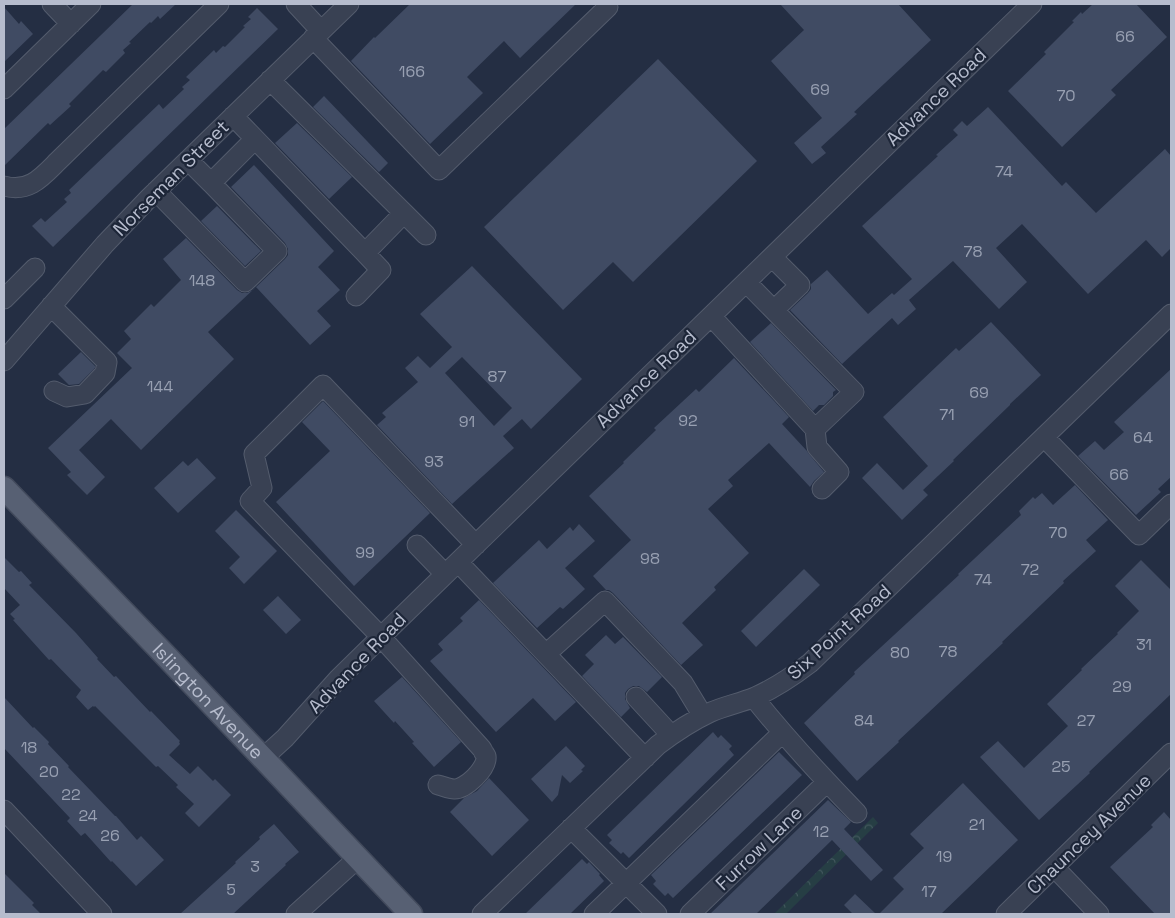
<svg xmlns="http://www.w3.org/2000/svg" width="1175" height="918" font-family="'Space Grotesk',sans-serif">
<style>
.park{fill:url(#park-crowns)}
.building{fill:#404b63;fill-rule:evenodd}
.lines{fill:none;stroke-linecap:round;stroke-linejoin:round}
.minor-casing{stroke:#545c6d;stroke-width:21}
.major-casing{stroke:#424a5c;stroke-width:25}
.minor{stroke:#394153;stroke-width:19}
.major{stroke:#576073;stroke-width:22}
.labels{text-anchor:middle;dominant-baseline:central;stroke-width:4.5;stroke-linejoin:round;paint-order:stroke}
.number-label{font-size:16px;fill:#98a0b2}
.street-label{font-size:19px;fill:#b6bccd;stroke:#1d2638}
</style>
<defs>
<pattern id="park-crowns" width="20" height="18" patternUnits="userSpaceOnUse" patternTransform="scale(1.25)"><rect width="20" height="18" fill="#263e44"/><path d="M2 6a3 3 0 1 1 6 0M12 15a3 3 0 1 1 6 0" fill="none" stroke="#43585e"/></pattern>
</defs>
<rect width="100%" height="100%" fill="#242e43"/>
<!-- park -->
<path class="park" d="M873 817 878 823 786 914H774Z"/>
<!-- building -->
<path class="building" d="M133 4H176L160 19 158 16 151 23 150 22 129 42 131 43 123 50 125 53 106 72 103 70 69 104 71 106 50 125 48 123 4 166V129Z
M410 4H576L520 58 504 41 467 77 483 93 430 144 351 61 374 37 375 38Z
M780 4H898L931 40 854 112 857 114 821 147 826 153 812 164 794 143 822 118 771 61 804 30Z
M1093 4H1136L1167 37 1111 90 1116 95 1062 147 1008 91 1046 54 1044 52 1074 22 1072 21 1081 12 1082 14Z
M4 7 19 24 21 21 33 34 4 62Z
M257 8 278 29 53 247 32 226 41 218 45 222 67 202 64 199 71 193 69 190 159 104 163 109 184 89 182 87 190 80 186 77 214 50 216 53 223 46 225 47 245 27 243 26 251 19 248 17Z
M658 59 757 161 633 282 613 262 563 310 484 227Z
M324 96 388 163 379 172 313 107Z
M988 107 1062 186 1066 182 1096 213 1165 149 1171 156V248L1162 257 1146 240 1088 294 1022 224 996 248 1027 282 999 309 953 261 909 300 916 309 898 325 892 318 842 364 790 310 808 293 811 289V284L827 270 868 314 892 293 894 295 912 279 862 226 938 156 936 155 958 135 953 130 962 121 967 126Z
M297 123 352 177 329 199 275 143Z
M254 165 334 251 318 267 340 290 317 311 331 326 310 345 256 287 208 332 234 359 141 450 111 419 79 450 105 477 87 495 67 475 71 472 48 448 132 368 117 353 131 339 124 331 151 304 154 307 181 280 163 259 186 238 237 290 242 293H247L253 290 285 259 288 255V249L285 243 231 187Z
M217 206 261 251 245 266 201 221Z
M472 266 582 379 531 429 522 419 503 436 514 448 452 504 377 425 386 417 382 413 418 382 405 368 418 356 430 368 452 347 420 314ZM462 357 512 408 494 426 445 373Z
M991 322 1041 375 1010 404V405L953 460 954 461 923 490 928 495 902 520 862 478 877 463 903 490 928 466 883 417 956 348 959 351Z
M771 323 836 390 833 392V396L824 405H819L813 411 750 342Z
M81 352 95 366V368L79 384 69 385 58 374Z
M734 358 789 417 782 424 807 451 809 454 824 472 814 481 810 487 769 443 728 480 733 486 708 509 749 553 714 587 716 590 682 623 703 645 681 665 613 593 609 590H606L593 576 631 540 589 496 624 463 623 462 656 430 654 428 696 389 699 392Z
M1171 369V477L1158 489 1161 492 1136 515 1078 456 1095 441 1104 450 1124 432 1114 422Z
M323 401 430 513 354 586 276 502 330 451 302 422Z
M197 458 216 478 178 513 154 488 183 461 188 466Z
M1075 485 1108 520 1086 540 1096 551 1063 581 1064 583 1002 642 1003 643 898 741 899 742 857 781 804 723 855 674 854 672 959 575 958 574 1021 515 1019 511 1033 497 1035 499 1042 493 1053 505Z
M236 510 277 551 244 584 229 568 240 557 215 531Z
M579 524 595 541 565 568 585 589 563 609 560 607 537 628 493 583 539 540 547 549 570 527 573 531Z
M4 557 19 572 21 571 32 583 29 585 76 633 98 658 97 659 114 677 116 676 150 712 151 711 180 741 179 742 180 744 169 755 190 774 198 766 213 781 215 779 231 795 199 827 185 813 194 804 176 787 178 785 158 766 156 767 95 706 94 707 93 706 88 710 76 697 81 690 51 659 49 660 13 620 15 619 10 614 20 605 4 588Z
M1141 560 1171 590V694L1089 772 1090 773 1039 820 980 757 998 741 1024 768 1068 726 1047 704 1082 670 1081 669 1118 634 1117 633 1139 611 1115 586Z
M804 569 820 585 756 647 741 631Z
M278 596 301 620 286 634 263 610Z
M479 600 576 702 555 721 533 698 496 732 430 661 443 650 438 644 463 621 460 618Z
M606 635 615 644 623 637 662 677 647 692 639 686H633L628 689 625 693V699L630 708 621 717 582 676 594 664 585 655Z
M402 677 461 742 434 767 412 743 414 742 395 721 394 723 374 701Z
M4 697 33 728 34 727 49 742 48 744 69 766 68 767 115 816H116L137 840 141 836 164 860 136 886 112 861 111 862 85 833 81 836 67 821 70 818 4 748Z
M713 732 718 738 721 735 732 746 729 749 734 755 629 858 623 852 621 854 609 843 612 840 607 835Z
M566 746 585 766 581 770 583 771 570 783 562 775 558 795 552 802 531 779Z
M779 752 802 775 673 898 668 893 665 896 653 884 656 881 651 875Z
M489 778 529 820 492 856 450 812 464 798 477 791Z
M963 783 1018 840 941 914H879L904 889 893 878 924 848 910 834Z
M828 800 851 822 844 829 883 870 871 881 832 840 756 914H710Z
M1164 812 1171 820V914H1155L1110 867 1153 827 1151 825Z
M274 824 299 852 285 864 286 865 233 914H180L236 863 235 862 260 839 259 837Z
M582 859 587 864 589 862 600 874 599 875 604 881 570 914H525Z
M4 873 34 903 32 905 41 914H4Z
M855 894 876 914H853L844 905Z"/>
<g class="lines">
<defs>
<path id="minor" d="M52 4 71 24
M296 4 321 31
M313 38 439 170 608 7 605 4
M4 89 91 4
M233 116 365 253 404 213 270 80
M188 160 211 183 255 139
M4 186C29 193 42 177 58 161L219 4
M156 191 245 282 277 251 211 183
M404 213 426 235
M772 257 800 285 774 310
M356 296 381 270 365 253
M4 299 35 268
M51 306 107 362 105 373 85 394 67 397 54 391
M711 316 815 429 854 392 746 282
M4 361 105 244 149 198 349 4
M815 429 817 447 839 472 822 489
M1044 437 1139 535 1171 504
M417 545 445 574
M458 562 645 758
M546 654 605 601 683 683 703 716
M636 697 671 735
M754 698C786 738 821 776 857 813
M263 758 285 738 338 679 389 629 1032 4
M438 785C443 786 449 789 454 789 465 790 488 768 486 756 486 756 482 750 482 749L381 637 250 501 262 488 254 454 323 385 476 545
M4 810 102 914
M571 828 657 914
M1055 868 1099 914
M296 914 358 858
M482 914 658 745C675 732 692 721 711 712 725 706 740 703 755 697 775 688 793 676 810 663L1171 314
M594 914 782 733
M690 914 827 782
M1006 914 1171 753"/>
<g id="major">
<path id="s1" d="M4 488 167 657 411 914"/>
</g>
</defs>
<!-- minor casing -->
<use href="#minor" class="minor-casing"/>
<!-- major casing -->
<use href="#major" class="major-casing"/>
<!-- minor -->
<use href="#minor" class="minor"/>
<!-- major -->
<use href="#major" class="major"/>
</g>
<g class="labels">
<!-- number labels -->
<g class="number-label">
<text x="1125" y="36">66</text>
<text x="412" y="71">166</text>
<text x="820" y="89">69</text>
<text x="1066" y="95">70</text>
<text x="1004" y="171">74</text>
<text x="973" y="251">78</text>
<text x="202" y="280">148</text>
<text x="497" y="376">87</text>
<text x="160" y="386">144</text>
<text x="979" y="392">69</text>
<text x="947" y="414">71</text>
<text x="688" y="420">92</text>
<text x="467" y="421">91</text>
<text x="1143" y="437">64</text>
<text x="434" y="461">93</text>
<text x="1119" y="474">66</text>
<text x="1058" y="532">70</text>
<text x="365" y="552">99</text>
<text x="650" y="558">98</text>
<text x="1030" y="569">72</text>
<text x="983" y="579">74</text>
<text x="1144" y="644">31</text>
<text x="948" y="651">78</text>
<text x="900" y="652">80</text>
<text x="1122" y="686">29</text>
<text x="864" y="720">84</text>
<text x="1086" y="720">27</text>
<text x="29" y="747">18</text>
<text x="1061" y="766">25</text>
<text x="49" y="771">20</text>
<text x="71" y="794">22</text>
<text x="88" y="815">24</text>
<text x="977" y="824">21</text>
<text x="821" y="831">12</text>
<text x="110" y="835">26</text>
<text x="944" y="856">19</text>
<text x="255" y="866">3</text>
<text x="231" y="889">5</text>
<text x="929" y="891">17</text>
</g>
<!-- street labels -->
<g class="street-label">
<text transform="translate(936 97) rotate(-44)">Advance Road</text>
<text transform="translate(171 178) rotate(-45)">Norseman Street</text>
<text transform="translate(646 379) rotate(-44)">Advance Road</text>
<text transform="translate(839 632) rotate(-42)">Six Point Road</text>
<text transform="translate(357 663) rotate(-46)">Advance Road</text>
<text stroke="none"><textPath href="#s1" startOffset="295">Islington Avenue</textPath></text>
<text transform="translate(1089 834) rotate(-44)">Chauncey Avenue</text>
<text transform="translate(759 848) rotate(-44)">Furrow Lane</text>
</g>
</g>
<!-- border -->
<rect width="1175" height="918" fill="none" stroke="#b6bccd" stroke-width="10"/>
</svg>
